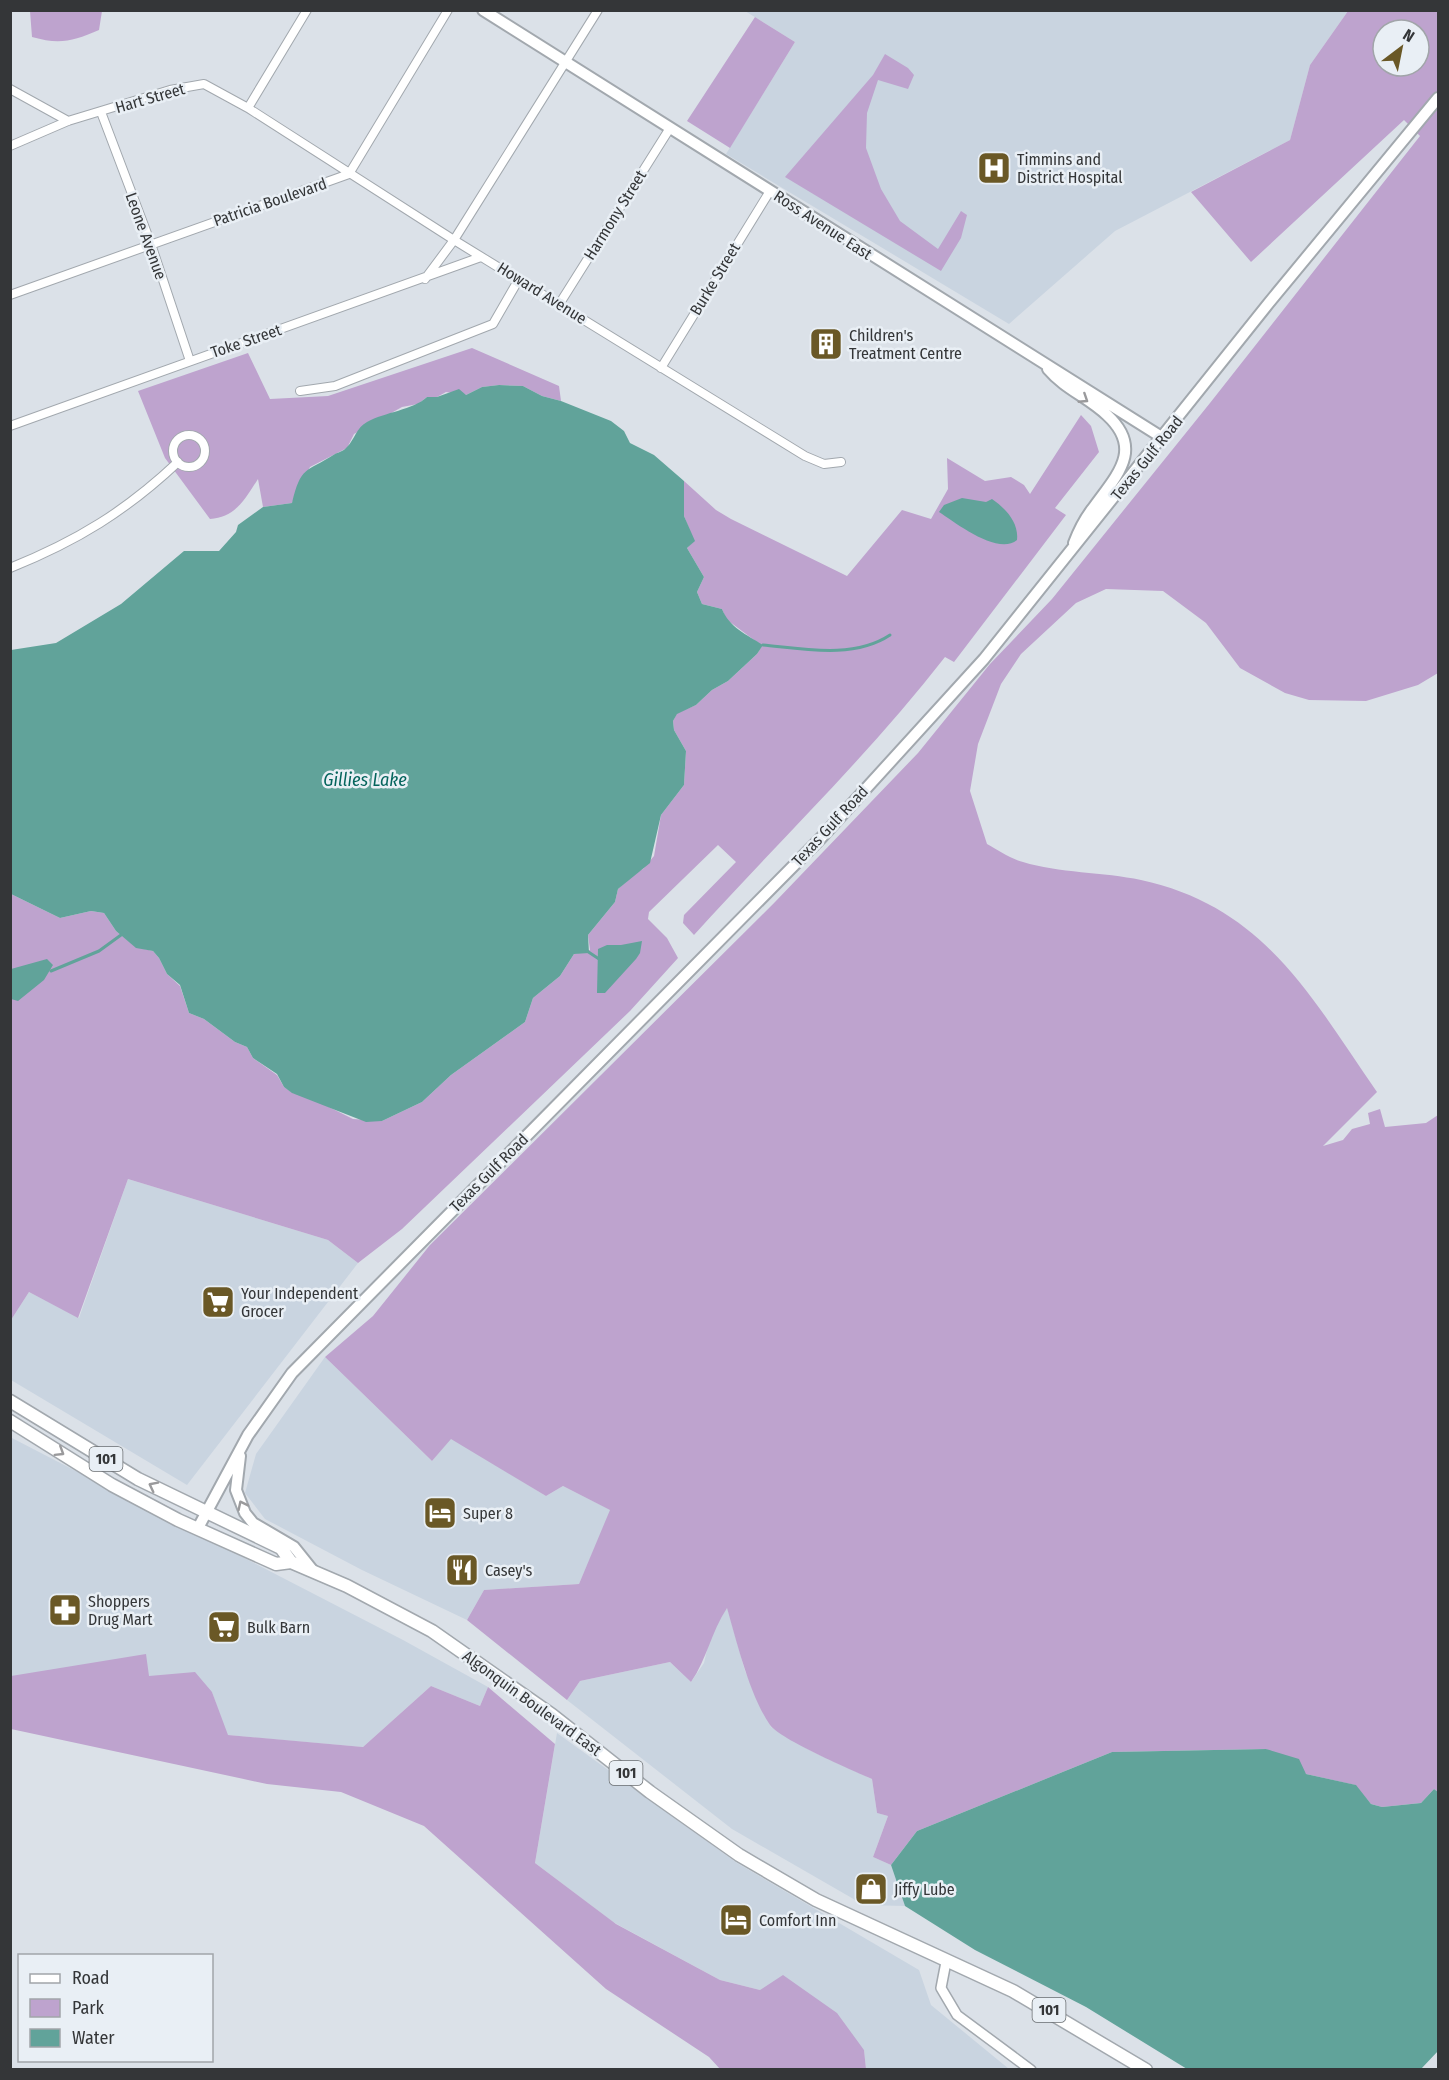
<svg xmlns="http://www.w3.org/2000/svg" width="1449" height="2080" font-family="'Fira Sans Condensed',sans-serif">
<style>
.built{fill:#c9d4e0}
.green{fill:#bea3ce;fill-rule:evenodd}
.water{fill:#61a39a}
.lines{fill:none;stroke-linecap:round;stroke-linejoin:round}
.stream{stroke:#61a39a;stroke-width:3}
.minor-casing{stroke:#a2a8ae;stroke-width:10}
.tertiary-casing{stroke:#a2a8ae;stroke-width:12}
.secondary-casing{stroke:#a2a8ae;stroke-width:14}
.primary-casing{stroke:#a2a8ae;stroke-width:15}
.minor{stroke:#fff;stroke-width:8}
.tertiary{stroke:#fff;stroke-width:9}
.secondary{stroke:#fff;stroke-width:10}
.primary{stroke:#fff;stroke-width:12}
.oneway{stroke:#9a9a9c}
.labels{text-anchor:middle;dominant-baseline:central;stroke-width:5;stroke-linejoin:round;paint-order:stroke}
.shield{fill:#e9eff5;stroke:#6a6e71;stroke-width:1.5}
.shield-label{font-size:15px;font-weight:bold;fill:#343638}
.street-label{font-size:16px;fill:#343638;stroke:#e9eff5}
.poi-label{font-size:16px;fill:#343638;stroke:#e9eff5;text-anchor:start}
.water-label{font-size:18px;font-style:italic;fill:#04645c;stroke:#e9eff5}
</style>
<rect width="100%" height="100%" fill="#dbe1e8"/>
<!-- built -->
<path class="built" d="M745 11H1348L1310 65 1290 140 1115 231 1009 324 726 154 795 42Z
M128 1179 328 1240 358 1263 187 1485 11 1380V1320L29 1292 79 1318Z
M325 1357 432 1461 451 1438 546 1496 563 1486 611 1510 579 1584 484 1590 467 1620 362 1570 265 1519 245 1493 256 1454Z
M10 1437 403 1640 488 1687 480 1706 431 1686 363 1747 227 1735 212 1692 149 1676H11Z
M727 1607 745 1671 771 1727 811 1751 872 1779 877 1813 888 1816 873 1857 891 1865 905 1906 864 1905 732 1829 567 1700 580 1681 670 1662 691 1682 704 1663 710 1637Z
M557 1733 737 1863 919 1970 931 2005 1009 2069H866L864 2050 760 1990 720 1980 613 1922 535 1863Z"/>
<!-- green -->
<path class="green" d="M30 11H102L99 30C73 41 60 45 32 37Z
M1348 11H1438V673L1418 685 1366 701 1309 700 1285 693 1240 668 1206 623 1163 591 1106 589 1076 603 1021 654 1001 684 978 744 970 791 987 844C998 850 1011 859 1023 862 1058 873 1104 872 1141 880 1265 907 1311 997 1377 1092L1323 1146 1343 1140 1352 1129 1370 1124 1368 1113 1380 1109 1385 1127 1426 1123 1438 1115V1792L1434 1789 1421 1803 1382 1807 1371 1804 1355 1785 1306 1774 1266 1749 1112 1752 917 1831 891 1865 873 1857 888 1816 877 1813 872 1779C852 1770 781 1740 770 1725 750 1696 737 1643 727 1608 711 1632 707 1659 691 1682L670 1662 580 1681 567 1700 467 1620 484 1590 579 1584 610 1510 563 1486 546 1496 451 1439 432 1461 325 1357 373 1316 430 1245 775 902 918 753 990 664 1052 599 1210 403 1420 136 1404 120 1251 262 1191 192 1290 140 1310 65ZM1383 30H1419V66H1383Z
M755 17 795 42 730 148 687 121Z
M885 54 908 68 914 75 908 89 878 80 867 113 866 148 881 189 900 221 938 249 961 211 967 215 961 238 941 271 785 177 873 75Z
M472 348 559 386 561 401 542 396 523 386 499 385 482 387 466 395 446 392 437 397H427L418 404 402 407 354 434 347 448 310 467 292 503 263 507 258 479C245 499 236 517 210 519L165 458 138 391 248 353 270 399 328 396Z
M1081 415 1091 426 1099 452 1055 508 1066 515 954 662 945 657C868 756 778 842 694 935L683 923 684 915 736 862 718 845 649 912 648 919 667 938 678 958 630 1011 402 1229 358 1263 328 1240 128 1179 78 1318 29 1292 11 1320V894L60 918 91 911 104 913 116 931 136 947 153 951 159 958 167 974 180 986 189 1013 204 1019 235 1042 247 1047 253 1058 277 1075 284 1087 293 1093 309 1097 353 1119 382 1121 422 1102 451 1075 525 1022 533 998 560 976 574 954 590 950 588 935 615 902 618 889 637 872 643 869 654 856 661 815 684 785 686 751 674 730 673 721 677 713 696 705 712 690 728 681 757 654 762 646 726 619 722 609 702 604 697 592 704 577 687 548 694 541 684 516V481L716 510 731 519 847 576 902 510 931 519 948 489 947 458 985 481 1011 477 1024 485 1030 494Z
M146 1654 149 1676 195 1672 212 1692 228 1735 363 1747 431 1686 480 1706 488 1687 555 1744 535 1863 616 1924 720 1980 760 1990 783 1975 837 2013 864 2050 866 2069H720L709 2057 606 1989 424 1826 341 1792 267 1784 11 1729V1676Z"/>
<!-- water -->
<path class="water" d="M499 385 523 386 542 396 561 401 611 421 624 431 630 443 654 455 684 481V516L695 541 687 548 704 577 697 592 702 604 722 609C729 627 747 635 763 645L757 654 728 681 712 690 696 705 677 714 673 721 674 730 686 751 684 785 661 815 650 863 618 889 615 902 588 935 589 953 574 954 560 976 533 998 525 1022 451 1075 422 1102 382 1121 366 1122 292 1093 284 1087 277 1074 253 1058 247 1047 235 1042 204 1019 189 1013 180 985 167 974 159 958 153 951 136 948 116 931 104 913 91 911 60 918 11 894V650L56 643 121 604 184 551H219L236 532 238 525 263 507 292 503C301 466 305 473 335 454 339 452 344 451 347 447 355 439 356 428 367 422 385 412 413 410 427 397H437L459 389 466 395 482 387Z
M962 498 986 502 992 499C1005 508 1019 522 1017 540 998 556 956 523 939 512L944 505Z
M642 941 640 953 636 959 605 993H597L598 949 607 945H621Z
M47 959 53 965 44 980 18 1001 11 999V969Z
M1266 1749 1299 1759 1306 1774 1356 1785 1371 1804 1382 1807 1421 1803 1434 1789 1438 1792V2051L1421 2069H1187L1086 2007 975 1950 905 1906 891 1865 917 1831 1112 1752Z"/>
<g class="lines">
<!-- stream -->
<path class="stream" d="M763 645C804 649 854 659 890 635
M587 951 599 959
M51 971 99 951 121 935"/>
<defs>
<path id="minor" d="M10 89 68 121
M248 108 307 10
M101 112 151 244 190 361
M10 146 68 121 170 90 204 84 248 108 454 240 805 456 824 464 841 462
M425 279 454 240 598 10
M10 295 349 174 448 10
M560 303 670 128
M661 368 770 191
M300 391 335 386 493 324 519 279
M10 426 481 257
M173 451a16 16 0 1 1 32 0a16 16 0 1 1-32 0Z
M10 568C77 541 126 511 178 462"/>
<path id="tertiary" d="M946 1962 941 1988 957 2015 1031 2070"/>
<path id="secondary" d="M483 10 1163 438
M1048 369C1065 389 1088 397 1107 415 1144 449 1117 475 1094 507 1085 518 1079 530 1074 543
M240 1456 236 1490 245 1513 253 1523 294 1547 314 1572
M198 1528 248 1435 292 1373 821 838 984 659 1268 304 1438 98"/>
<path id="primary" d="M10 1401 138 1479 281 1548 291 1562 347 1586 432 1631 552 1715 650 1792 739 1855 816 1900 1013 1991 1146 2070
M10 1421 112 1485 178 1520 276 1564 291 1562"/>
</defs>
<!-- minor casing -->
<use href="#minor" class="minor-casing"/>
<!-- tertiary casing -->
<use href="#tertiary" class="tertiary-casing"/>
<!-- secondary casing -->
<use href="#secondary" class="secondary-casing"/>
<!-- primary casing -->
<use href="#primary" class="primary-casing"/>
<!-- minor -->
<use href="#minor" class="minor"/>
<!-- tertiary -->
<use href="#tertiary" class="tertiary"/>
<!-- secondary -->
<use href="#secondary" class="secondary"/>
<!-- primary -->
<use href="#primary" class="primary"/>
</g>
<!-- one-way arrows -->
<defs><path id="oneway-chevron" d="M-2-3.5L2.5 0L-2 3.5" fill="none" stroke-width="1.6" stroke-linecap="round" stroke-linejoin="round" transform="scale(1.5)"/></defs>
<g class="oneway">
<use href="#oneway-chevron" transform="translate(1084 399) rotate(33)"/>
<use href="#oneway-chevron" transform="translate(60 1452) rotate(32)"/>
<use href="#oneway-chevron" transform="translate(153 1486) rotate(-153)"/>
<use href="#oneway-chevron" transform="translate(242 1505) rotate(-116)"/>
</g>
<!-- icons -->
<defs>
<symbol id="hospital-square" viewBox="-11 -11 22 22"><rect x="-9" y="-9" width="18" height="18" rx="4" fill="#6a5826" stroke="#e9eff5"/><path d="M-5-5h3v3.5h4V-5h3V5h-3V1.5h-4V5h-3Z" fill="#fff"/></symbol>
<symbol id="building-square" viewBox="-11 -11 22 22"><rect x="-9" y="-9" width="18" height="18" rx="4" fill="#6a5826" stroke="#e9eff5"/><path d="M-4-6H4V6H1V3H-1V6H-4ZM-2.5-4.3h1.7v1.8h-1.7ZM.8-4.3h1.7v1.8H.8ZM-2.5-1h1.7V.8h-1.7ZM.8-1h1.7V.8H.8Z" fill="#fff"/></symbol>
<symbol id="supermarket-square" viewBox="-11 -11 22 22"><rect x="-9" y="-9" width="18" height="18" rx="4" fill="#6a5826" stroke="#e9eff5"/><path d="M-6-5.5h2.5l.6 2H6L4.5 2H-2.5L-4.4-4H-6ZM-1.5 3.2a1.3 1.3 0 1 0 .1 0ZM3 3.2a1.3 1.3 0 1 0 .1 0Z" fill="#fff"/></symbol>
<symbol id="hotel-square" viewBox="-11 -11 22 22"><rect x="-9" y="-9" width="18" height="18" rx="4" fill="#6a5826" stroke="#e9eff5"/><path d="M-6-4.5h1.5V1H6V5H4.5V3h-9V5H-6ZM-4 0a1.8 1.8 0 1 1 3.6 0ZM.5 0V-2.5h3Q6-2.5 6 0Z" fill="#fff"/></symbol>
<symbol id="restaurant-square" viewBox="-11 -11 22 22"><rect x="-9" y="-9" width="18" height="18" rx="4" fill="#6a5826" stroke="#e9eff5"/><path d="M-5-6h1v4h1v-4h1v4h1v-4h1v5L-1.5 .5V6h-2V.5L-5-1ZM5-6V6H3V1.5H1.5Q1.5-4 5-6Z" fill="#fff"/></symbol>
<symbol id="pharmacy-square" viewBox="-11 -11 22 22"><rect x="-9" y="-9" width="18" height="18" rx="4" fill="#6a5826" stroke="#e9eff5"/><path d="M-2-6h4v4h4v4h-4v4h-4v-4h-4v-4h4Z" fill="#fff"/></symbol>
<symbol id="shop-square" viewBox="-11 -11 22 22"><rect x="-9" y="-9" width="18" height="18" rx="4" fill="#6a5826" stroke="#e9eff5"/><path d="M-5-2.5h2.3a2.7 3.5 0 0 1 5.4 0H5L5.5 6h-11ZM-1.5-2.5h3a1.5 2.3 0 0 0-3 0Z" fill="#fff"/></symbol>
</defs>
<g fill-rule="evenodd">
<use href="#hospital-square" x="975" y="149" width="38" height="38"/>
<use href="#building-square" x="807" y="325" width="38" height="38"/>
<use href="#supermarket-square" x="199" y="1283" width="38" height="38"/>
<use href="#hotel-square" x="421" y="1494" width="38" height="38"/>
<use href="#restaurant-square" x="443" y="1551" width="38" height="38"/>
<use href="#pharmacy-square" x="46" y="1591" width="38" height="38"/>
<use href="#supermarket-square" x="205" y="1608" width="38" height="38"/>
<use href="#shop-square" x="852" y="1870" width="38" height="38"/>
<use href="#hotel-square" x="717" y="1901" width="38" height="38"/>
</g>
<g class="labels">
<!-- shield labels -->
<g class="shield">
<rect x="89.5" y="1447" width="33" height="24" rx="4.5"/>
<rect x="609.5" y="1761" width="33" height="24" rx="4.5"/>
<rect x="1032.5" y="1998" width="33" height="24" rx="4.5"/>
</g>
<g class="shield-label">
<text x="106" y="1459">101</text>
<text x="626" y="1773">101</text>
<text x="1049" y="2010">101</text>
</g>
<!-- street labels -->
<g class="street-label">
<text transform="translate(150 98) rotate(-16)">Hart Street</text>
<text transform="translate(270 202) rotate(-19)">Patricia Boulevard</text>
<text transform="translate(615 215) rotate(-58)">Harmony Street</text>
<text transform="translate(823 225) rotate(33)">Ross Avenue East</text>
<text transform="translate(146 236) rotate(70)">Leone Avenue</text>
<text transform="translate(715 279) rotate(-59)">Burke Street</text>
<text transform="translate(542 293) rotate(32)">Howard Avenue</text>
<text transform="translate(246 341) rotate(-19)">Toke Street</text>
<text transform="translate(1147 458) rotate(-51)">Texas Gulf Road</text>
<text transform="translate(830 826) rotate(-47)">Texas Gulf Road</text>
<text transform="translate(489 1173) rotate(-45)">Texas Gulf Road</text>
<text transform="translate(532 1703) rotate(36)">Algonquin Boulevard East</text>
</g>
<!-- poi labels -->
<g class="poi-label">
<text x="1017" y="159">Timmins and<tspan x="1017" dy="18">District Hospital</tspan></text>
<text x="849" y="335">Children's<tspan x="849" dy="18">Treatment Centre</tspan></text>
<text x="241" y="1293">Your Independent<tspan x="241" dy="18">Grocer</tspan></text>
<text x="463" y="1513">Super 8</text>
<text x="485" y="1570">Casey's</text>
<text x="88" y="1601">Shoppers<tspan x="88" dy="18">Drug Mart</tspan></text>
<text x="247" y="1627">Bulk Barn</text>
<text x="894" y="1889">Jiffy Lube</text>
<text x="759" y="1920">Comfort Inn</text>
</g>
<!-- water labels -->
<g class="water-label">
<text x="365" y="780">Gillies Lake</text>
</g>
</g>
<!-- border -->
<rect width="1449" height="2080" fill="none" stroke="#343638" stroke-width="24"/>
<!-- legend -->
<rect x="18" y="1954" width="195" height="108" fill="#e9eff5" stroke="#a1a5a9" stroke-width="1.5"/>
<rect x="30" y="1974" width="30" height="9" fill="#ffffff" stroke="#a1a5a9" stroke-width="1.5"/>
<text x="72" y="1984" font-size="18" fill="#343638">Road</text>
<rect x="30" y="1999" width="30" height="18" fill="#bea3ce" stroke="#a1a5a9" stroke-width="1.5"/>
<text x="72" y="2014" font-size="18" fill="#343638">Park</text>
<rect x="30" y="2029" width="30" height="18" fill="#61a39a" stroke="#a1a5a9" stroke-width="1.5"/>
<text x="72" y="2044" font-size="18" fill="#343638">Water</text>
<!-- north arrow -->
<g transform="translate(1401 48) rotate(32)"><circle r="28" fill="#e9eff5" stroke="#a1a5a9" stroke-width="1.5"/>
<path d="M0-4.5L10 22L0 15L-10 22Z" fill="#6a5826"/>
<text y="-9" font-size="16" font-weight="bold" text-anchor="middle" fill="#343638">N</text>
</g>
</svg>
